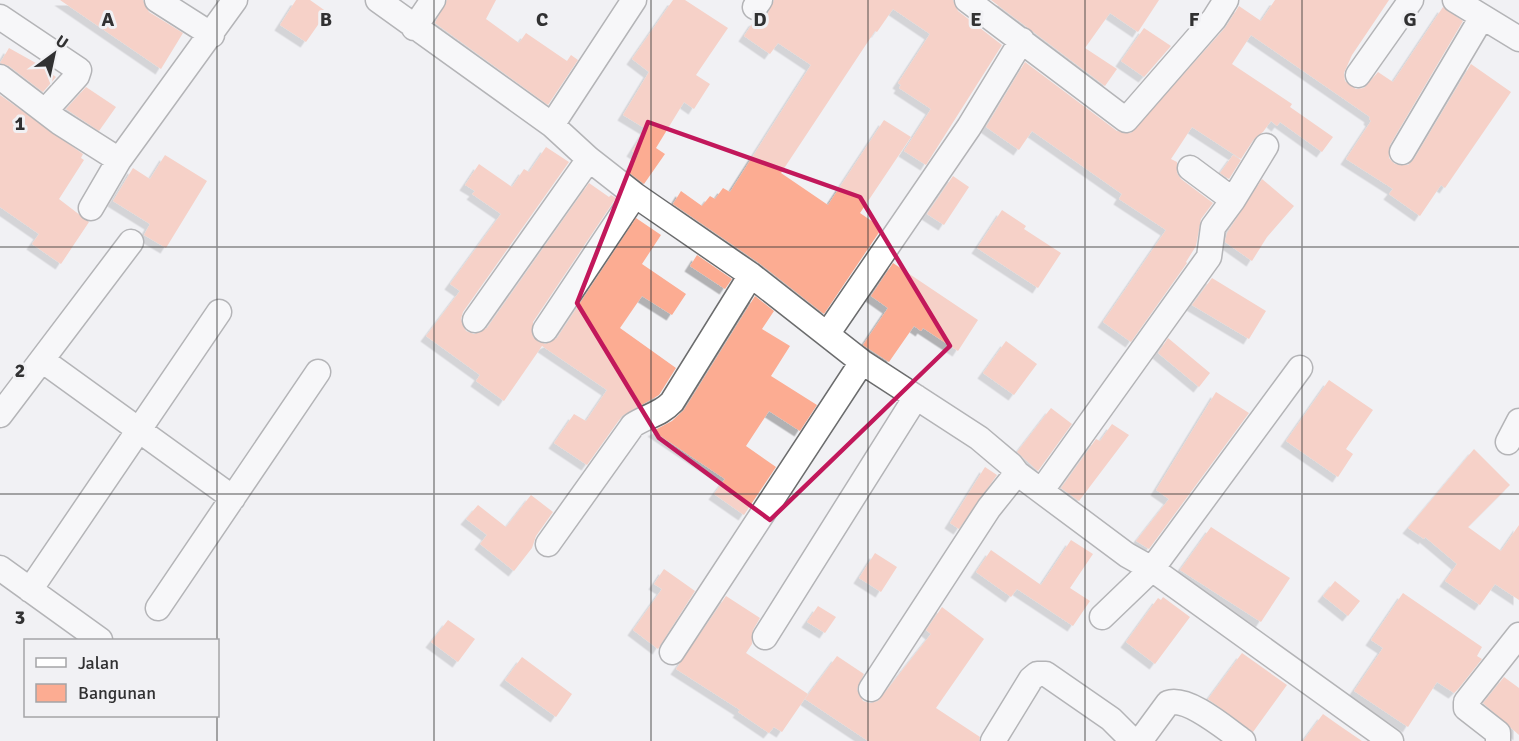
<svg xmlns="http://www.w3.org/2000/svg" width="1519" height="741" font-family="Signika,sans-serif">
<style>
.building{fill:#fcac92;filter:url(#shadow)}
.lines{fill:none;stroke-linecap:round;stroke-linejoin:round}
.minor-casing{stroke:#6b6c6d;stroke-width:27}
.minor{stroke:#fff;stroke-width:24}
.marked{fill:none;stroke:#c2185b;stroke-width:4.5;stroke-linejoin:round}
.grid{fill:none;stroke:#313132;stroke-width:1.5;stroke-opacity:0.55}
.grid-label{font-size:20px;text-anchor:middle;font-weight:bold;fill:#313132;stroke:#f1f1f4;stroke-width:6;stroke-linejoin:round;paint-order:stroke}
</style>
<defs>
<filter id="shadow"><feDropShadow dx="-5.5" dy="5.5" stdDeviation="0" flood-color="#0004"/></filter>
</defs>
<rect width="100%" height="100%" fill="#f1f1f4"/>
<!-- building -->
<path class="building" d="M60 0H143L149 12 183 33 161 69Z
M296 0H310L327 12 306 42 280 25Z
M447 0H496L486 19 519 43 526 33 567 61 571 55 578 60 548 105 435 23Z
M673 0H685L728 28 696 75 710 84 694 109 684 102 656 148 665 154 644 184 627 171 638 155 632 151 646 129 623 115 649 72 632 59Z
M774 0H953L958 11 1002 45 926 165 904 151 931 109 899 88 901 85 898 83 930 34 893 9 877 32 875 31 781 173 828 205 884 120 911 137 860 213 882 228 824 314 759 263 673 204 681 191 702 206 710 196 715 199 723 188 730 192 811 65 778 43 770 54 744 36 754 21 767 15Z
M991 0H1159L1138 32 1110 13 1085 48 1117 69 1105 86Z
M1275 0H1389L1352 55 1344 73 1345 81 1356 89 1364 88 1378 72 1393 82 1443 7 1463 21 1390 145 1389 158 1395 164 1408 165 1414 159 1471 64 1511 92 1445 188 1441 185 1420 216 1389 194 1393 189 1346 159 1371 121 1369 119 1370 117 1251 35 1232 64 1292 104 1290 107 1333 137 1322 152 1280 122 1277 126 1271 121 1263 132 1254 139 1241 159 1192 127 1171 159 1177 162V173L1181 179 1213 203 1201 219 1196 246 1186 262 1187 263 1131 342 1103 322 1166 230 1119 199 1122 194 1032 131 1019 150 986 127 1025 62 1117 131 1131 133 1225 28 1239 6 1261 21Z
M1144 28 1171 46 1144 77 1121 61Z
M9 48 43 67 56 77 43 92 9 66 0 63Z
M86 87 116 107 99 131 66 109Z
M0 95 83 154 81 158 84 160 59 199 89 222 61 264 32 244 39 234 0 207Z
M546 147 569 162 463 312 461 319 466 331 474 334 487 328 589 183 609 197 611 195 616 198 533 322V337L545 344 557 338 636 218 661 235 642 264 686 294 672 315 642 296 620 328 676 368 659 395 622 416 587 465 554 443 574 414 586 421 607 390 542 346 504 401 476 381 480 375 426 336 460 291 450 284 501 214 472 194 475 191 465 185 479 164 512 187 524 169 529 172Z
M165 155 207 181 166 248 144 235 150 224 113 201 133 168 150 179Z
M1233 155 1241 160 1229 179 1220 173Z
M953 176 969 187 944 225 927 214Z
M1262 179 1294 206 1267 237 1252 261 1225 242 1227 233Z
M1002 210 1026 226 1024 229 1061 253 1038 288 977 248Z
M697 255 732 279 725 289 690 266Z
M893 263 978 320 958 351 923 328 921 331 914 326 889 362 863 345 888 308 871 296Z
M1212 278 1266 311 1249 339 1192 305Z
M755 296 774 311 762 329 790 346 771 376 817 405 800 431 769 411 746 446 776 467 744 515 714 494 725 479 653 431 672 421 684 410Z
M1168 338 1210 373 1199 387 1158 353Z
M1006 341 1037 364 1014 395 983 373Z
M1329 380 1373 410 1346 449 1353 454 1338 477 1286 441Z
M1216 392 1249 413 1149 549 1136 541 1169 499 1156 490Z
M1051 408 1072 424 1038 471 1017 452Z
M1112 424 1129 435 1079 501 1061 488 1096 439 1100 441Z
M1474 449 1510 485 1468 527 1501 551 1519 525V600L1495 584 1480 605 1445 581 1457 564 1425 537 1424 539 1408 528Z
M985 467 997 475 959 529 950 523Z
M531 495 553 512 536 536 532 548 514 571 480 544 487 535 466 519 478 505 506 527Z
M1211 527 1290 578 1261 622 1180 570Z
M1071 540 1093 554 1070 588 1090 601 1073 626 1017 589 1011 597 976 572 991 550 1041 585Z
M875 553 897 567 881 592 859 578Z
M664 569 695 591 658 649 633 630 662 589 654 584Z
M1335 581 1360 601 1348 616 1323 596Z
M1403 593 1482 647 1477 656 1482 659 1459 688 1454 693 1437 682 1408 727 1354 691 1383 648 1371 640Z
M726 596 760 618 753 630 752 644 746 653 808 694 782 732 774 727 769 733 738 712 740 710 676 669Z
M1163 597 1190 617 1155 664 1126 642 1158 598 1161 600Z
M818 606 836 617 825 633 807 622Z
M942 607 984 639 936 708 980 737 979 741H868L805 699 837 656 864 674 857 689 863 701 870 703 878 701 931 634 926 630Z
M448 620 475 639 458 662 431 642Z
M1242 653 1287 685 1253 732 1208 699Z
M522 657 572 694 556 717 505 680Z
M1504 677 1519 688V735L1483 703Z
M1323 714 1340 726 1362 741H1303Z"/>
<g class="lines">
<defs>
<path id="minor" d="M157 0 212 35
M378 0 552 125 589 159 635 195 751 275 862 362 979 438 1011 465 1017 473 1127 555 1152 569 1391 741
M967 0 1126 120 1214 19 1226 0
M1455 0 1519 39
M755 7 760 0
M0 17 79 70 77 76 46 110
M414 28 433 0
M1358 75 1411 0
M0 77 59 122 119 160 235 0
M552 125 634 0
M1402 152 1482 17
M1233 200 1266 146
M91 208 119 160
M475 320 589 159
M545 330 635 195
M828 333 969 127 1022 40
M42 360 233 498
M0 415 131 242
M1508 442 1519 421
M1042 490 1209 257 1213 227 1233 200 1190 168
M548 544 633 425C647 416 661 414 672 402L751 275
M0 568 100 640
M30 590 219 312
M158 608 318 372
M1102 617 1152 569 1300 368
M765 637 916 397
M672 652 862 362
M871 689 989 508 1017 473
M993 741 1031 679 1037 674H1046L1111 719 1133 741
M1140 741 1168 703C1188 696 1226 729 1243 741
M1498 741V733L1466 708V702L1519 635"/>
</defs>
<!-- minor casing -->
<use href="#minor" class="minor-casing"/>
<!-- minor -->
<use href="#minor" class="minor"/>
</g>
<!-- marked area -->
<path d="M0 0H1519V741H0ZM648 122 860 197 950 346 770 520 659 438 577 303Z" fill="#f1f1f4" fill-opacity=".55" fill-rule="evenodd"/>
<path class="marked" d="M648 122 860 197 950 346 770 520 659 438 577 303Z"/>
<!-- grid -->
<path class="grid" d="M217 0V640M434 0V741M651 0V741M868 0V741M1085 0V741M1302 0V741M0 247H1519M0 494H1519M217 716V741"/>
<g class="grid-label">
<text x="108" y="26">A</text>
<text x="326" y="26">B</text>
<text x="542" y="26">C</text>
<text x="760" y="26">D</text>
<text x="976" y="26">E</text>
<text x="1194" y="26">F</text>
<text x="1410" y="26">G</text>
<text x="20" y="130">1</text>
<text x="20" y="377">2</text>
<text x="20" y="624">3</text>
</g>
<!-- legend -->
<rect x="24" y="639" width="195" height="78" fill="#f1f1f4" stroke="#a4a4a6" stroke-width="1.5"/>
<rect x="36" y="658" width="30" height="9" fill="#ffffff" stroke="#a4a4a6" stroke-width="1.5"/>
<text x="78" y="669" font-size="18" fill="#313132">Jalan</text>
<rect x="36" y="684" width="30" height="18" fill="#fcac92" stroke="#a4a4a6" stroke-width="1.5"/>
<text x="78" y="699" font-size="18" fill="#313132">Bangunan</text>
<!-- north arrow -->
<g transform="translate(54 54) rotate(33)" stroke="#f1f1f4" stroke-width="4.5" paint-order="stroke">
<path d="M0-4.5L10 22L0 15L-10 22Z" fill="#313132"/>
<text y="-9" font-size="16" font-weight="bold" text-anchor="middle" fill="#313132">U</text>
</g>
</svg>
